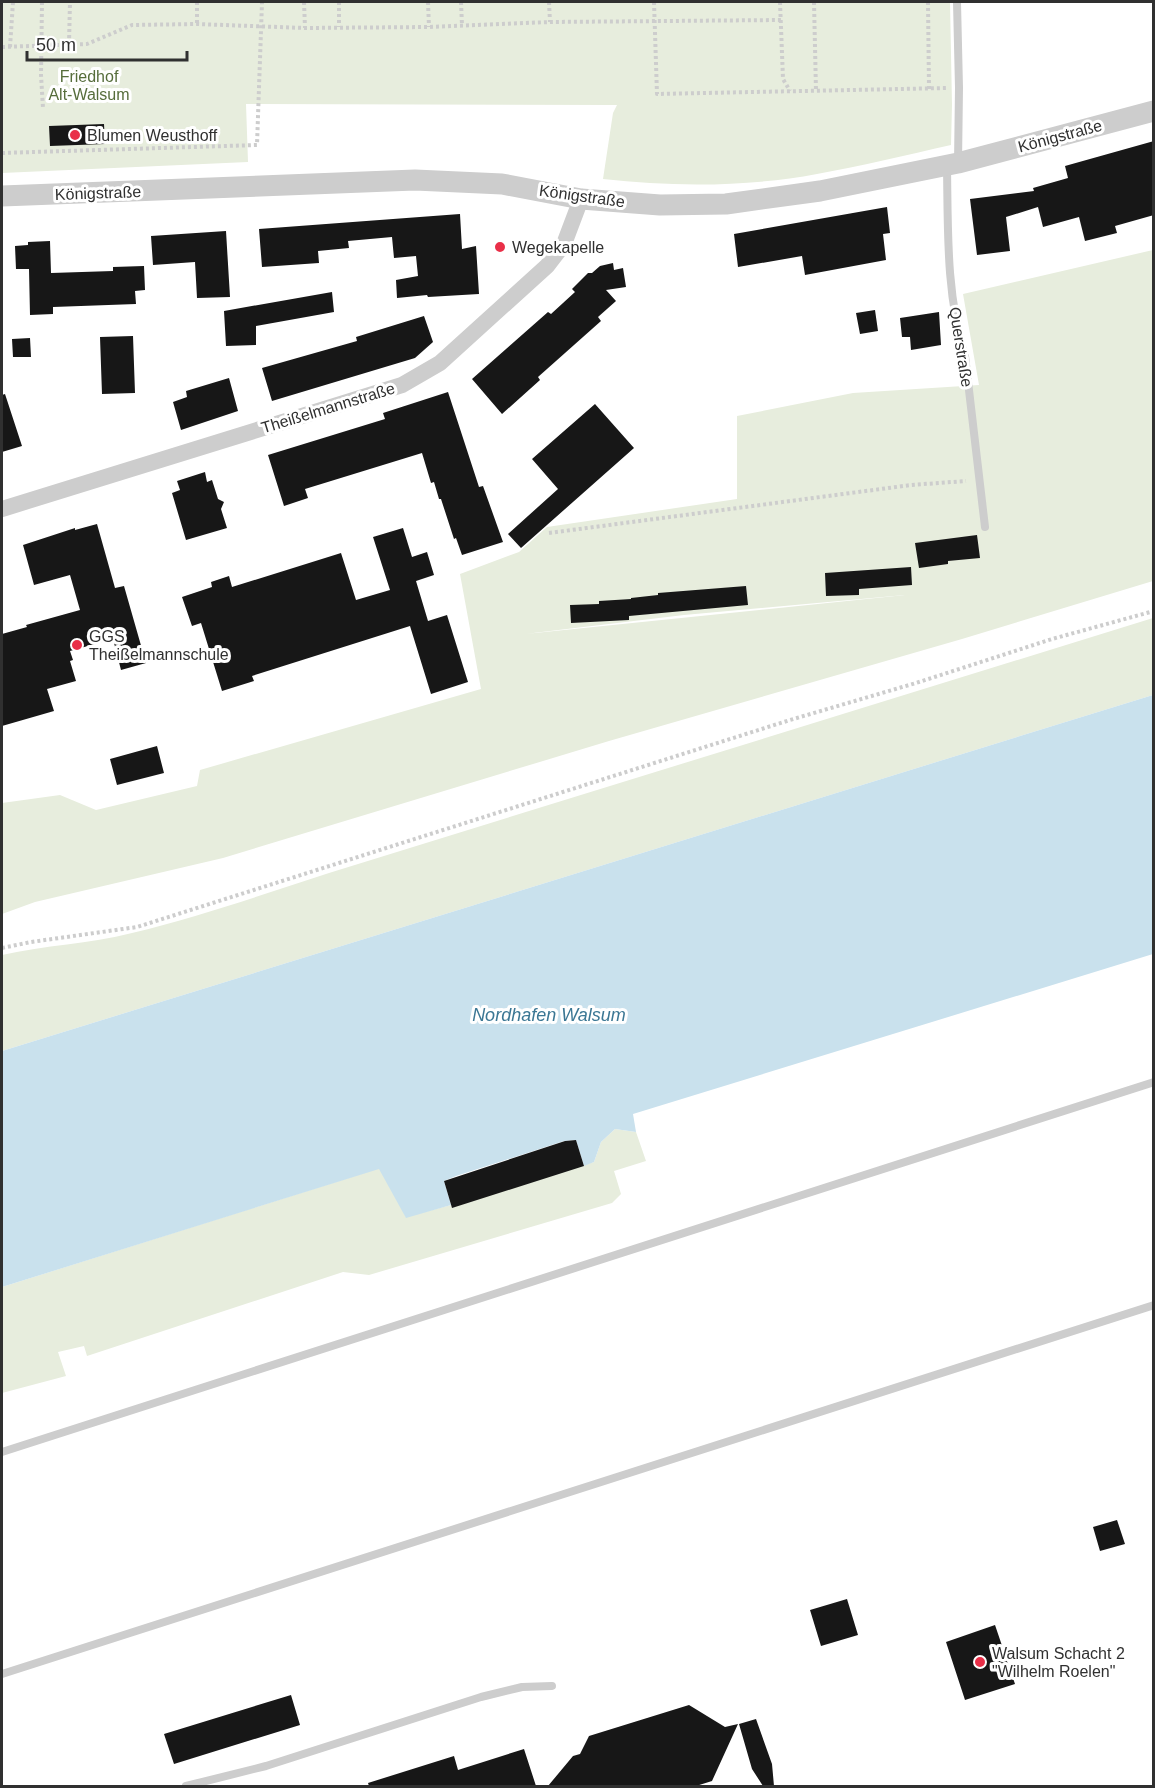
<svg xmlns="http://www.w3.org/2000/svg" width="1155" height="1788" font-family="Helvetica,sans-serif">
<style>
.green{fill:#e7eddd;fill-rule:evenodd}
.water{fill:#c9e1ed}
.building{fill:#171717}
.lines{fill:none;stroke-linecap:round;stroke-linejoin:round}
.path{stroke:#cdcdcd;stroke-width:4;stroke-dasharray:3 3;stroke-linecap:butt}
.service{stroke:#cdcdcd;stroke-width:8}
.minor{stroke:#cdcdcd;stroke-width:16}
.tertiary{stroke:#cdcdcd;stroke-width:21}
.poi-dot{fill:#e92f48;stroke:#fff;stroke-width:2}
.labels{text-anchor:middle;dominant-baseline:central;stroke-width:6;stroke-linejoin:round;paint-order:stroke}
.park-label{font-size:16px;fill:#566d3b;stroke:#fff}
.poi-label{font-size:16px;fill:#303030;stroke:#fff;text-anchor:start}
.street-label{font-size:16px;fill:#303030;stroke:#fff}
.water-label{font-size:18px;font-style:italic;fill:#3b7794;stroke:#fff}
</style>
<rect width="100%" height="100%" fill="#fff"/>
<!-- green -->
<path class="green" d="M2 2H950L952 105 951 145C906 155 862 166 817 174 748 187 673 187 603 179L613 113 617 105 246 104 248 162 2 173Z
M1153 250V581L962 639 609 741 223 858 35 902 2 914V803L60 795 96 810 197 786 200 770 481 689 460 574 519 552 547 527 737 499V416L853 393 979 385 963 294ZM905 595 525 634 684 615Z
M1153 618V695L2 1051V955C45 945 89 944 132 933 199 917 264 894 329 873Z
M615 1129 636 1132 646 1161 614 1171 621 1194 612 1203 369 1275 343 1272 87 1356 84 1346 58 1352 66 1376 2 1393V1287L380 1168 406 1217 451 1205 452 1207 594 1162 601 1142Z"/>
<!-- water -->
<path class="water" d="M1153 695V954L633 1114 636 1132 615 1129 601 1142 594 1162 584 1166 576 1140 564 1141 456 1176 444 1181 451 1205 406 1218 379 1169 2 1287V1051Z"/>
<!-- building -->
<path class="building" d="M104 124 105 144 50 146 49 126Z
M1154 141V215L1115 226 1117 233 1085 241 1079 217 1043 227 1038 207 1006 217 1010 251 977 255 970 199 1034 191 1033 188 1068 178 1065 166Z
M887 207 890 233 883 234 886 260 805 275 802 256 738 267 734 234Z
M460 214 462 249 476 246 479 294 428 297 427 295 397 298 396 280 418 276 416 256 394 258 392 237 348 241 349 248 318 251 319 263 262 267 259 229Z
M226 231 230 297 197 298 195 262 153 265 151 236Z
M50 241 51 273 113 271V267L144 266 145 290 135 291 136 304 53 307V314L30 315 29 269H16L15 246 28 245V242Z
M613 263 614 270 623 268 626 287 606 290 616 301 598 317 601 321 538 377 540 380 502 414 472 379 548 312 551 314 575 292 572 289 588 273H592L600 266Z
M332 292 334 312 256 326V345L226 346 224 311Z
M875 310 878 331 860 334 856 313Z
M939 312 941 345 911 350 910 337H902L900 318Z
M424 316 433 342 415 358 272 401 262 368 357 341 356 337Z
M133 336 135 393 102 394 100 337Z
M30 338 31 357H13L12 339Z
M229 378 238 411 181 430 173 402 187 397 186 391Z
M448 392 479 487 483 486 503 542 462 555 456 538 454 539 441 499H439L434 482 431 483 422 453 305 489 308 498 284 506 268 455 385 419 383 413Z
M5 394 22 446 2 452V395Z
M595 404 634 448 521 548 508 534 558 489 532 459Z
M205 472 207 482 212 480 218 499 224 502 221 509 227 528 186 540 172 493 180 490 177 481Z
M97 524 115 588 124 586 146 663 121 670 113 639 70 651 73 660 70 661 76 681 47 689 54 711 2 726V634L27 627 26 625 80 610 70 575 34 585 23 545 75 528V530Z
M403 528 412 557 427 552 434 575 416 581 428 621 447 615 468 682 431 694 410 626 252 676 254 681 222 691 201 623 192 626 182 597 212 587 211 582 229 576 232 587 341 553 356 600 390 590 373 537Z
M977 535 980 558 948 561V564L919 568 915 543Z
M911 567 912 585 859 589V595L826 596 825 573Z
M746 586 748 605 629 616V620L571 623 570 605 599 604V601L631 599V598L658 595V593Z
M157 746 164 773 117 785 110 759Z
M576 1140 584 1166 452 1208 444 1181 565 1141Z
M1117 1520 1125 1544 1100 1551 1093 1527Z
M847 1599 858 1635 821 1646 810 1610Z
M995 1625 1015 1684 965 1700 946 1642Z
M291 1695 300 1725 174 1764 164 1734Z
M689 1705 725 1727 738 1724 712 1781 696 1786H548L573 1756 580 1754 589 1736Z
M756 1719 772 1764 774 1786H763L752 1769 739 1724Z
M524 1749 536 1786H369L368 1783 454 1756 458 1770Z"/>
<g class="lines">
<!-- path -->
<path class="path" d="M42 2 41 75 43 108
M197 2V24
M304 2 305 28
M339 2V27
M428 2 429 27
M461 2 462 25
M549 2 550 22
M654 2 657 94 947 88
M780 2 783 79 790 91
M814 2 816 91
M928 2 929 89
M69 44 70 2
M2 47 87 44 132 25 197 24 305 28 429 27 550 22 781 20
M10 47 13 2
M2 153 257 145 262 2
M549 533 911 485 966 481
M2 948 31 942 137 927 790 720 916 683 1052 639 1154 611"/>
<!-- service -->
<path class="service" d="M957 2 959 88 958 163
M947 166C948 229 946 295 965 356L985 527
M2 1452 1154 1082
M2 1674 1154 1305
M186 1786 266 1766 481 1697 522 1687 552 1686"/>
<!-- minor -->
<path class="minor" d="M2 509 402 385 440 363 547 266 564 244 581 199"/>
<!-- tertiary -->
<path class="tertiary" d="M2 196 415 180 502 184 581 199 660 205 726 204 820 191 958 163 1154 111"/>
</g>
<!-- markers -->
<g class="poi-dot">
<circle cx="75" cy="135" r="6"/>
<circle cx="500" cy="247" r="6"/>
<circle cx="77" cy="645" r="6"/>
<circle cx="980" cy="1662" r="6"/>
</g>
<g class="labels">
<!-- park labels -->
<g class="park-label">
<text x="89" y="76">Friedhof<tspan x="89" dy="18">Alt-Walsum</tspan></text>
</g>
<!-- poi labels -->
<g class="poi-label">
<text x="87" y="135">Blumen Weusthoff</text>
<text x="512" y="247">Wegekapelle</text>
<text x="89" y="636">GGS<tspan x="89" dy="18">Theißelmannschule</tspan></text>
<text x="992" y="1653">Walsum Schacht 2<tspan x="992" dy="18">"Wilhelm Roelen"</tspan></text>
</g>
<!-- street labels -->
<g class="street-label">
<text transform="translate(1060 136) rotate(-15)">Königstraße</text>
<text transform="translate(98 193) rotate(-2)">Königstraße</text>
<text transform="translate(582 196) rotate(8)">Königstraße</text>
<text transform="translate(961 347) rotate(81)">Querstraße</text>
<text transform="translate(328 408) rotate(-17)">Theißelmannstraße</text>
</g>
<!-- water labels -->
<g class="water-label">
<text x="549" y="1015">Nordhafen Walsum</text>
</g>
</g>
<!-- border -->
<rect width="1155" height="1788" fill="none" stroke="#303030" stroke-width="6"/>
<!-- scale -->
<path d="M27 51v9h160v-9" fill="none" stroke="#303030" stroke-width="3"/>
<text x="36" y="51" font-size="18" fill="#303030" stroke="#ffffff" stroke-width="4.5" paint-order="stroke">50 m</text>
</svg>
